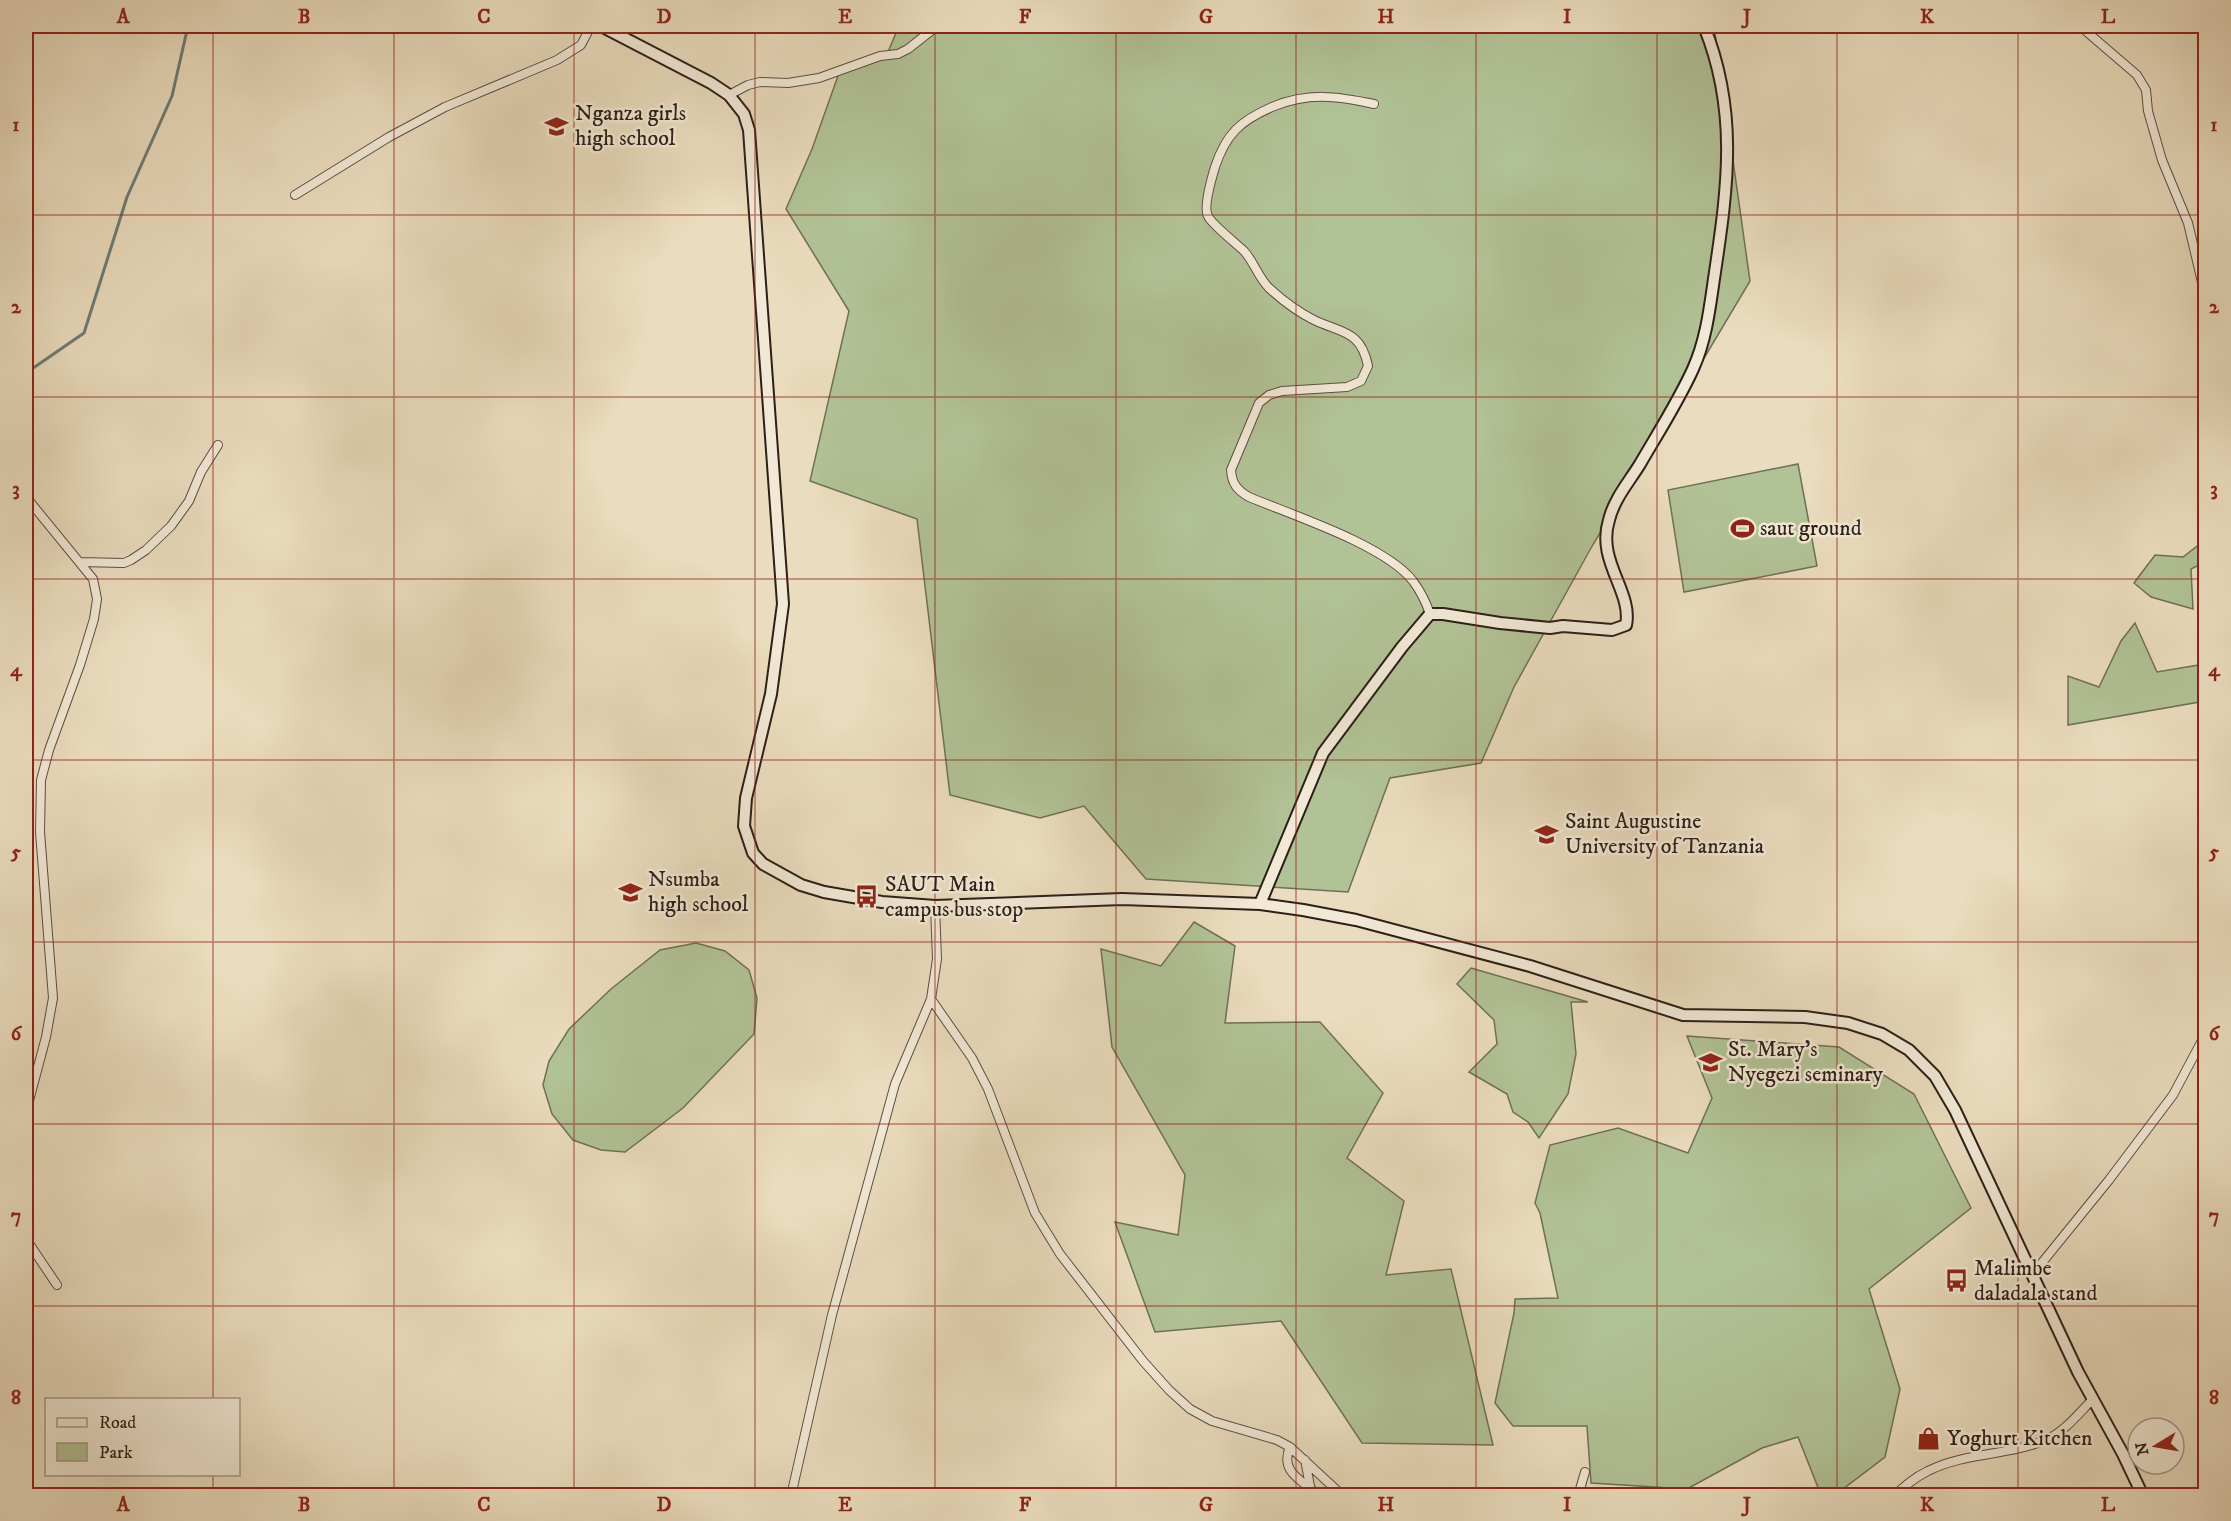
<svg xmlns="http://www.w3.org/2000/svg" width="2231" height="1521" font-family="'IM FELL DW Pica',serif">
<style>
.green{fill:#b1c296;stroke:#6f7057;stroke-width:1.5}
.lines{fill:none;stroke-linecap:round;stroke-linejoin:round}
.stream{stroke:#6d7d76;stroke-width:3}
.street-casing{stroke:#5c4e42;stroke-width:10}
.secondary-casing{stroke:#2d1f18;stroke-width:14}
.street{stroke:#f1e8d5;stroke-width:8}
.secondary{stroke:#f1e8d5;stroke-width:10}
.grid{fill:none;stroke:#8f2418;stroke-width:1.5;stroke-opacity:0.55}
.labels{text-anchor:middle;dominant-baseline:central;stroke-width:5;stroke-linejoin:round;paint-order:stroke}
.poi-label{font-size:22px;fill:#2d1f18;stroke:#f1e8d5;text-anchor:start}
.neatline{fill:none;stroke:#8f2418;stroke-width:2}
.grid-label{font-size:20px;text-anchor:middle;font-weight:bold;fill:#8f2418}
</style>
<rect width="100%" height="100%" fill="#eadcbe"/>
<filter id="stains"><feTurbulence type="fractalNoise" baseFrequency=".00333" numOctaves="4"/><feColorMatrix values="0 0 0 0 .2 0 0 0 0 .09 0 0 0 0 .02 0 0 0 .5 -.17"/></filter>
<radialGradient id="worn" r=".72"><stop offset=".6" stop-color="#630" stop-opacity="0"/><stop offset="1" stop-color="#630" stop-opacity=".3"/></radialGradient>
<!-- green -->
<path class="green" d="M899 26H1714L1750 281 1591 548 1514 687 1481 763 1390 778 1348 892 1146 879 1084 806 1040 818 950 795 917 519 810 481 849 311 786 209 812 149 839 73 888 52Z
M1798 464 1817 566 1684 592 1668 490Z
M2205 540V562L2191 569 2193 609 2151 597 2134 583 2155 555 2183 557Z
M2135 623 2157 672 2205 664V701L2068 725V676L2099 687 2121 641Z
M1194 922 1235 946 1225 1023 1320 1022 1383 1093 1347 1158 1404 1201 1386 1275 1451 1269 1493 1445 1362 1443 1281 1321 1155 1332 1115 1222 1178 1235 1185 1175 1112 1047 1101 949 1161 966Z
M696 943 725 951 749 970 757 998 754 1034 683 1108 625 1152 601 1150 573 1140 552 1114 543 1085 549 1061 569 1029 611 989 660 950Z
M1471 968 1588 1002H1571L1576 1054 1568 1094 1539 1138 1528 1122 1513 1112 1507 1094 1469 1072 1497 1044 1494 1020 1457 984Z
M1687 1036 1839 1047 1914 1094 1971 1208 1869 1289 1900 1389 1885 1457 1835 1495H1821L1798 1437 1762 1448 1687 1489 1591 1483 1587 1426H1513L1495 1403 1514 1313 1515 1299 1558 1298 1540 1213 1535 1203 1550 1145 1618 1128 1688 1153 1712 1098Z"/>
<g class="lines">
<!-- stream -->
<path class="stream" d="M26 373 84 333 127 197 172 96 188 26"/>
<defs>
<path id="street" d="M2080 26 2137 75 2146 90 2148 111 2162 160 2188 223 2206 299
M729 95 748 85 760 82 788 83 819 78 880 56 898 54 908 49 937 26
M1374 104C1337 96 1308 92 1272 107 1240 121 1226 134 1215 167 1212 177 1203 207 1208 216 1211 224 1236 243 1244 251 1254 262 1258 277 1269 288 1282 300 1298 312 1314 320 1341 333 1361 330 1368 366L1361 381 1347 387 1282 391 1269 395 1259 403 1231 470C1232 484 1237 490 1249 497 1292 515 1385 545 1413 581 1421 592 1426 602 1430 614
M295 195 389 137 445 107 557 60 581 45 591 26
M26 497 93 579 97 599 94 619 80 665 49 750 41 780 40 832 53 998 46 1037 26 1112
M80 562 124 563 131 560 146 550 171 526 189 501 201 472 218 445
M931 999 972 1058 988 1089 1035 1213 1060 1254 1143 1361 1169 1390 1190 1409 1212 1421 1277 1440 1290 1447 1343 1496
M26 1239 57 1285
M2032 1275 2109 1180 2173 1095 2206 1033
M1290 1447C1279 1473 1303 1480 1319 1496
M1305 1460 1310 1486
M347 1492 354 1496
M791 1496 832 1315 895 1084 931 999 937 959 935 906
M1578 1496 1585 1472
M1894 1496C1905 1486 1915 1477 1928 1471 1965 1452 2010 1456 2048 1439 2066 1430 2079 1413 2093 1399"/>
<path id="secondary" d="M601 26 711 83 729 95 744 114 749 130 783 604 771 694 746 798 744 826 753 853 763 864 801 885 824 892 882 902 935 906 1122 899 1260 904 1303 910 1356 920 1530 966 1683 1015 1805 1017 1848 1023 1882 1034 1909 1050 1935 1076 1955 1110 2078 1372 2123 1454 2143 1496
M1260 904 1323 753 1402 647 1430 614H1443L1500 623 1550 628 1563 626 1612 630 1626 625C1633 592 1596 561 1609 520 1614 499 1629 482 1640 464 1658 433 1678 402 1693 369 1707 338 1710 305 1715 272 1728 185 1738 110 1704 26"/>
</defs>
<!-- street casing -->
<use href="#street" class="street-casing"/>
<!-- secondary casing -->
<use href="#secondary" class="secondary-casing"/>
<!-- street -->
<use href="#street" class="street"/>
<!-- secondary -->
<use href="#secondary" class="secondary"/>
</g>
<!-- grid -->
<path class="grid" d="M213 26V1400M394 26V1496M574 26V1496M755 26V1496M935 26V1496M1116 26V1496M1296 26V1496M1476 26V1496M1657 26V1496M1837 26V1496M2018 26V1496M26 215H2206M26 397H2206M26 579H2206M26 760H2206M26 942H2206M26 1124H2206M26 1306H2206M213 1474V1496"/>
<!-- icons -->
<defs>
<symbol id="school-bare" viewBox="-9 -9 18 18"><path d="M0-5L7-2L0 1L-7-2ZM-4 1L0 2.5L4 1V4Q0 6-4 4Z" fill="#8f2418" stroke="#f1e8d5" stroke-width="2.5" paint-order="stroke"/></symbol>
<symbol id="stadium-bare" viewBox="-9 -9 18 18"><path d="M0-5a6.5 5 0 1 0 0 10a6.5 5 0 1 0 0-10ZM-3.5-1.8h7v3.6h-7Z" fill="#8f2418" stroke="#f1e8d5" stroke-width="2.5" paint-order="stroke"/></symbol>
<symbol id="university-bare" viewBox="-9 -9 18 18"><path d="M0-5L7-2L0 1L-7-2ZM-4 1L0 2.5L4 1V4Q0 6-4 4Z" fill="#8f2418" stroke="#f1e8d5" stroke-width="2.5" paint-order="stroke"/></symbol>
<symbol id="bus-bare" viewBox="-9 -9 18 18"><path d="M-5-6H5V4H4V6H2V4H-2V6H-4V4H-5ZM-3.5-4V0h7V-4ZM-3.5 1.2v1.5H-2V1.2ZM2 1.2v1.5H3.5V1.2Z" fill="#8f2418" stroke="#f1e8d5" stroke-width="2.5" paint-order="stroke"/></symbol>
<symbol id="shop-bare" viewBox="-9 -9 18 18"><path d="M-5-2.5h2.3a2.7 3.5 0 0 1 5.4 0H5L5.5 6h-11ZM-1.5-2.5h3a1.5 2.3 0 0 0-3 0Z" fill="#8f2418" stroke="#f1e8d5" stroke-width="2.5" paint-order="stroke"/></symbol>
</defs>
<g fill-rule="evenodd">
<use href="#school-bare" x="540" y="110" width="33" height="33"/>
<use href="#stadium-bare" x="1726" y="512" width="33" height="33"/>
<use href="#university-bare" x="1530" y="818" width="33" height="33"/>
<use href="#school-bare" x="614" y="876" width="33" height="33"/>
<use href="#bus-bare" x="850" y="880" width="33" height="33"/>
<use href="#school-bare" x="1694" y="1046" width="33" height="33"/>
<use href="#bus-bare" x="1940" y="1264" width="33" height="33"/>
<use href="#shop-bare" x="1912" y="1422" width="33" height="33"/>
</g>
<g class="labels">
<!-- poi labels -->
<g class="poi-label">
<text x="575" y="113">Nganza girls<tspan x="575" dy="25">high school</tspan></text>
<text x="1760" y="528">saut ground</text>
<text x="1565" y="821">Saint Augustine<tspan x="1565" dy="25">University of Tanzania</tspan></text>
<text x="648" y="879">Nsumba<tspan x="648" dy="25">high school</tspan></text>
<text x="885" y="884">SAUT Main<tspan x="885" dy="25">campus bus stop</tspan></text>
<text x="1728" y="1049">St. Mary's<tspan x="1728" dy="25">Nyegezi seminary</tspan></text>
<text x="1974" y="1268">Malimbe<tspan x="1974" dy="25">daladala stand</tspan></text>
<text x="1947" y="1438">Yoghurt Kitchen</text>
</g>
</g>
<!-- margin -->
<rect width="2231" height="1521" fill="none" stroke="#eadcbe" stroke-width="66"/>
<!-- legend -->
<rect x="45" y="1398" width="195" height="78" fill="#f1e8d5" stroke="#a39889" stroke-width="1.5"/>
<rect x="57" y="1418" width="30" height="9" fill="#f1e8d5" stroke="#a39889" stroke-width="1.5"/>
<text x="99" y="1428" font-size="18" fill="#2d1f18">Road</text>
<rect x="57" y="1443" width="30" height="18" fill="#b1c296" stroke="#a39889" stroke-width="1.5"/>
<text x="99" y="1458" font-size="18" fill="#2d1f18">Park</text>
<!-- north arrow -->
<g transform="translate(2156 1446) rotate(259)"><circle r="28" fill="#f1e8d5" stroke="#a39889" stroke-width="1.5"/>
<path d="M0-4.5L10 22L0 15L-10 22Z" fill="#8f2418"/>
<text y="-9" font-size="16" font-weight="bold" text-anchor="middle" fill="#2d1f18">N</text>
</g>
<rect x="33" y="33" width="2165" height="1455" class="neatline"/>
<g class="grid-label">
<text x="123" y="23">A</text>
<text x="304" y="23">B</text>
<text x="484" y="23">C</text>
<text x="664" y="23">D</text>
<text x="845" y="23">E</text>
<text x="1025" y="23">F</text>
<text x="1206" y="23">G</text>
<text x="1386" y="23">H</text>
<text x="1567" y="23">I</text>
<text x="1747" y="23">J</text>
<text x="1927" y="23">K</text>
<text x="2108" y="23">L</text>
<text x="16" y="131">1</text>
<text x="2214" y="131">1</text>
<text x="16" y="313">2</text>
<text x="2214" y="313">2</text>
<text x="16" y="495">3</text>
<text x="2214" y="495">3</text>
<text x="16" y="676">4</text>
<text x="2214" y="676">4</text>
<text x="16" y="858">5</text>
<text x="2214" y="858">5</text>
<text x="16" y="1040">6</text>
<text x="2214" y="1040">6</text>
<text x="16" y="1222">7</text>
<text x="2214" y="1222">7</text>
<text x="16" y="1404">8</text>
<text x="2214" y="1404">8</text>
<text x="123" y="1511">A</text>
<text x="304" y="1511">B</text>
<text x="484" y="1511">C</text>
<text x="664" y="1511">D</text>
<text x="845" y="1511">E</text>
<text x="1025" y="1511">F</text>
<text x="1206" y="1511">G</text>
<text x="1386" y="1511">H</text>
<text x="1567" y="1511">I</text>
<text x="1747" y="1511">J</text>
<text x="1927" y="1511">K</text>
<text x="2108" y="1511">L</text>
</g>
<rect width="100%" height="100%" filter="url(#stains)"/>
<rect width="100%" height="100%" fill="url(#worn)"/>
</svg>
